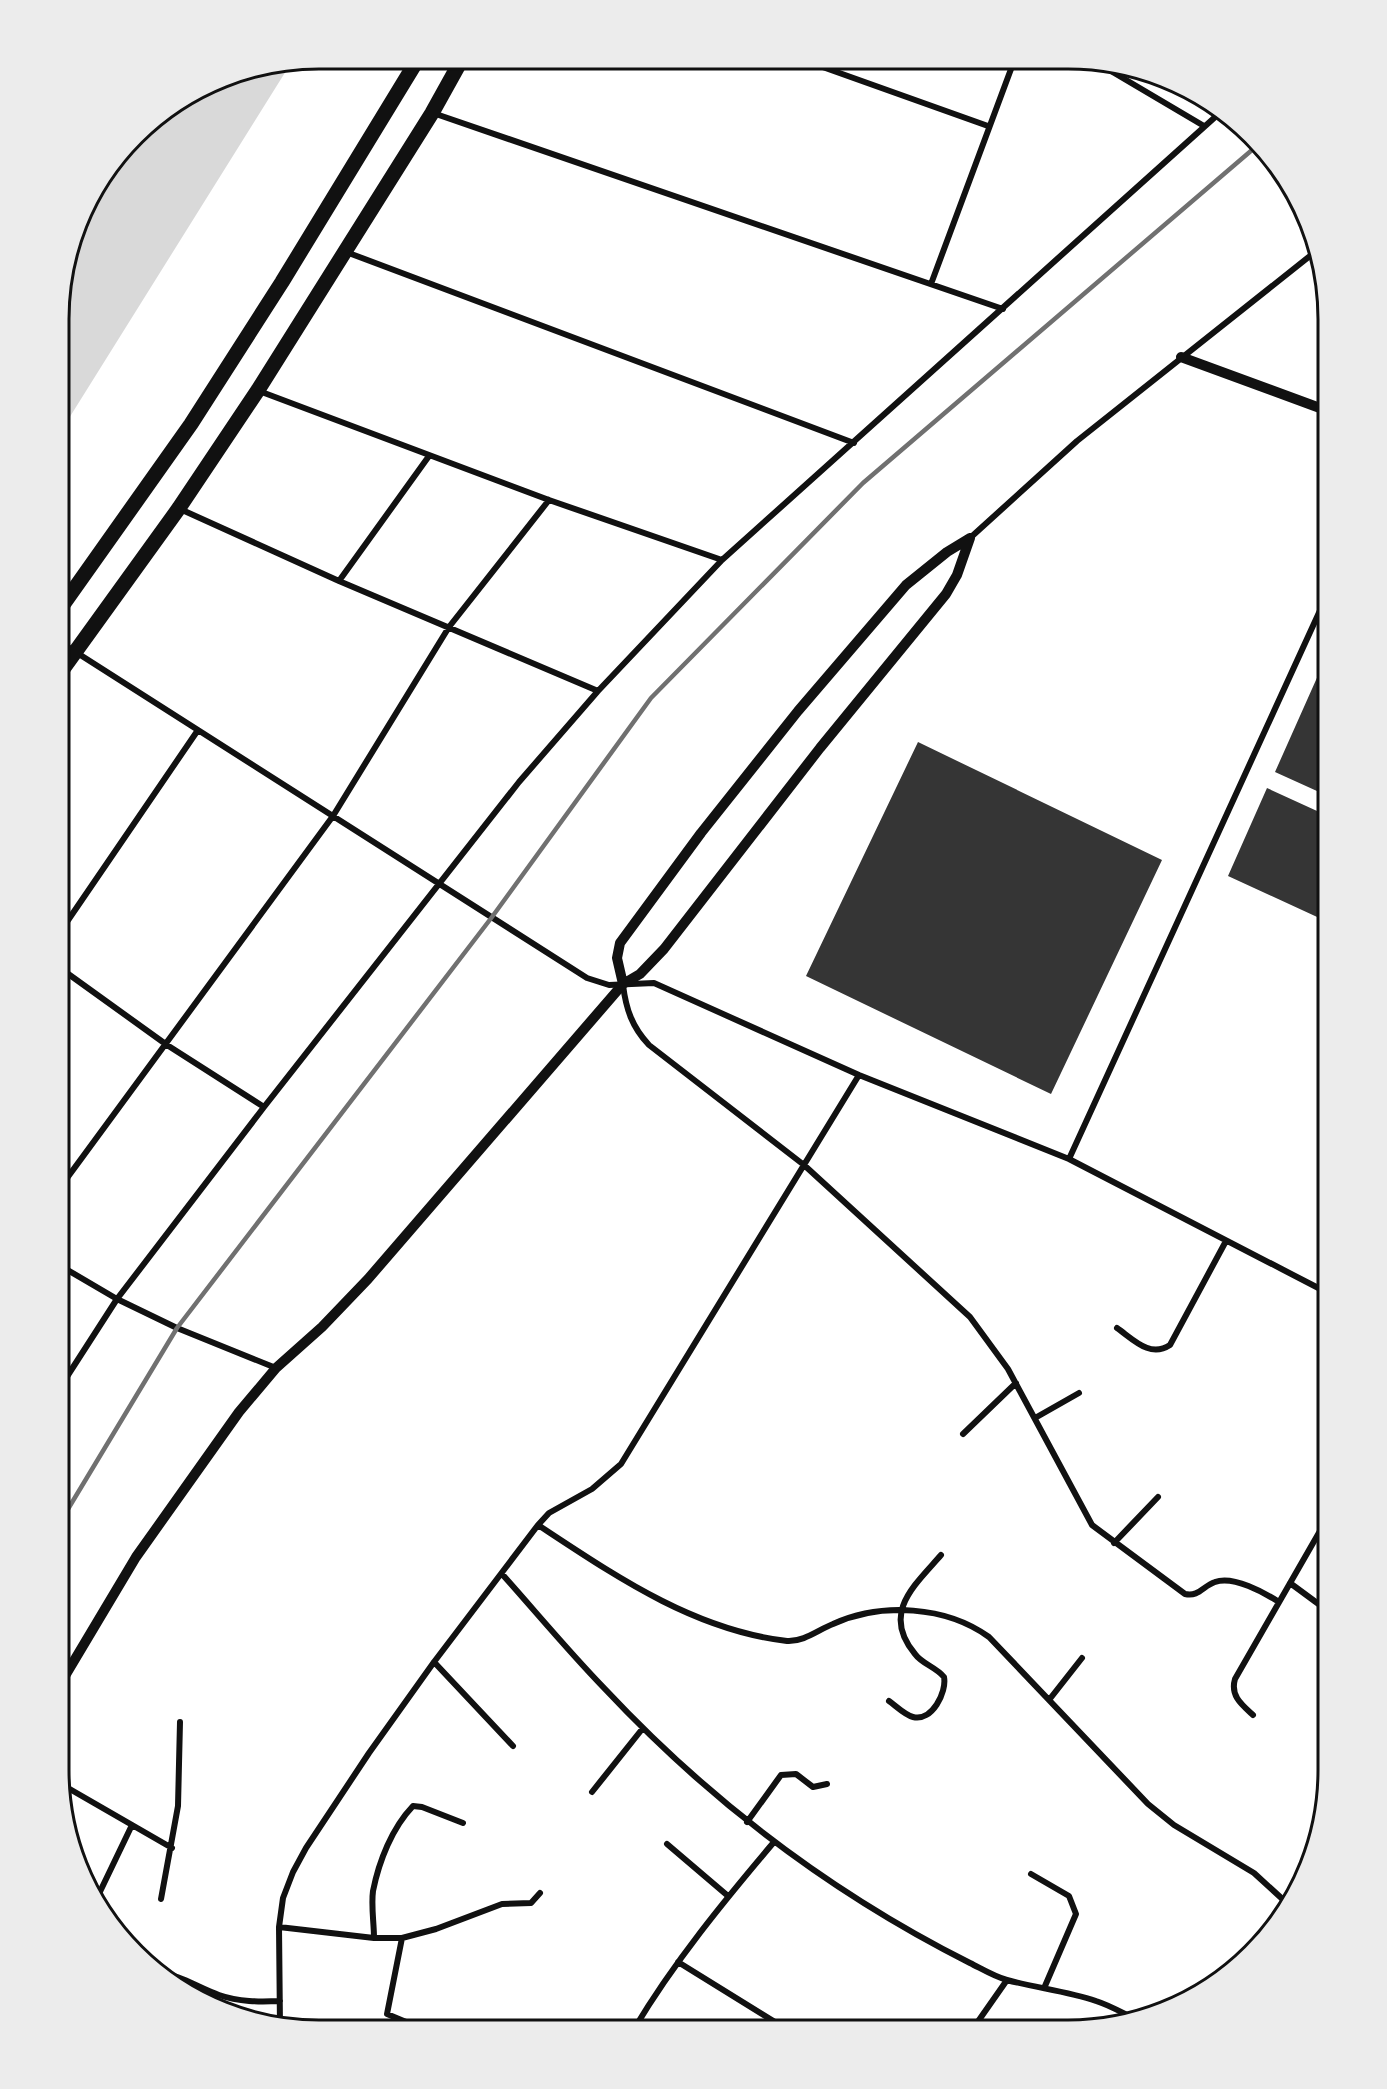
<svg xmlns="http://www.w3.org/2000/svg" width="1387" height="2089" font-family="'Space Grotesk',sans-serif">
<style>
.water{fill:#d9d9d9}
.building{fill:#353535}
.lines{fill:none;stroke-linecap:round;stroke-linejoin:round}
.minor{stroke:#111;stroke-width:6}
.tertiary{stroke:#111;stroke-width:10}
.primary{stroke:#111;stroke-width:15}
.rail{stroke:#707070;stroke-width:4.5}
.rim{fill:none;stroke:#111;stroke-width:3}
</style>
<rect width="100%" height="100%" fill="#fff"/>
<!-- water -->
<path class="water" d="M291 63 61 431V284L93 189 147 123 235 72Z"/>
<!-- building -->
<path class="building" d="M1328 653V796L1275 772Z
M918 742 1162 860 1051 1094 806 976Z
M1267 788 1328 816V922L1228 876Z"/>
<g class="lines">
<!-- minor -->
<path class="minor" d="M803 60 988 126
M1094 61 1204 126
M433 113 1003 309
M346 252 854 443
M931 284 1014 61
M259 391 549 500 722 560
M180 509 339 581 598 691
M970 538 1077 441 1315 252
M339 581 429 456
M60 642 587 978 609 985 654 983 859 1075 1069 1159 1328 1293
M60 932 198 730
M60 968 167 1045 264 1107
M623 985C626 1009 632 1027 649 1045L804 1165 970 1317 1008 1369 1092 1525 1185 1594C1199 1597 1203 1586 1215 1582 1233 1575 1265 1593 1279 1602
M1069 1159 1328 593
M59 1189 333 816 449 627 549 500
M59 1265 117 1299 177 1328 276 1368
M1117 1328C1134 1340 1150 1358 1170 1345L1226 1241
M59 1389 117 1299 264 1107 519 782 598 691 722 560 1223 110
M1035 1418 1079 1393
M963 1434 1016 1383
M538 1525C614 1575 693 1630 787 1641 804 1642 818 1630 833 1624 882 1602 946 1606 989 1637L1148 1804 1174 1825 1254 1873 1289 1905
M1114 1543 1158 1497
M502 1574C536 1612 569 1652 605 1689 710 1801 833 1894 970 1963 982 1969 995 1977 1007 1980 1036 1988 1067 1991 1096 2001 1109 2005 1121 2012 1133 2018
M1290 1583 1328 1611
M434 1662 513 1746
M1049 1700 1082 1658
M889 1701C896 1706 905 1715 913 1717 932 1722 947 1692 944 1677 936 1667 922 1664 915 1654 881 1613 914 1586 941 1555
M1253 1715C1242 1705 1230 1696 1235 1679L1328 1517
M61 1784 172 1848
M592 1792 643 1728
M747 1822 781 1775 796 1774 813 1787 827 1784
M667 1844 728 1896
M1031 1874 1069 1896 1076 1914 1045 1986
M161 1899 178 1806 180 1722
M96 1900 132 1825
M279 1927 374 1938H402L436 1929 502 1904 531 1903 540 1893
M374 1938C374 1923 371 1906 373 1891 379 1861 392 1828 413 1806L422 1807 463 1823
M402 1938 387 2014 423 2029
M678 1962 788 2030
M157 1973C180 1974 198 1988 219 1995 239 2002 259 2002 280 2001
M280 2027 279 1927 283 1898 293 1872 306 1848 369 1753 434 1662 538 1525 549 1513 592 1489 621 1464 859 1075
M634 2029C674 1962 724 1901 774 1842
M972 2030 1007 1980"/>
<!-- tertiary -->
<path class="tertiary" d="M1181 357 1328 411
M623 984 617 958 620 943 701 833 798 711 906 585 947 552 970 538
M59 1686 136 1557 239 1412 276 1368 322 1327 368 1279 623 984 640 974 664 949 820 748 946 594 957 575 970 538"/>
<!-- primary -->
<path class="primary" d="M60 609 191 424 282 282 418 59
M60 673 179 508 258 390 432 113 462 59"/>
<!-- rail -->
<path class="rail" d="M59 1524 177 1328 492 917 651 698 863 483 1259 144"/>
</g>
<!-- crop -->
<path d="M0 0H1387V2089H0ZM319 69H1068A250 250 0 0 1 1318 319V1770A250 250 0 0 1 1068 2020H319A250 250 0 0 1 69 1770V319A250 250 0 0 1 319 69Z" fill="#ececec" fill-rule="evenodd"/>
<path class="rim" d="M319 69H1068A250 250 0 0 1 1318 319V1770A250 250 0 0 1 1068 2020H319A250 250 0 0 1 69 1770V319A250 250 0 0 1 319 69Z"/>
</svg>
